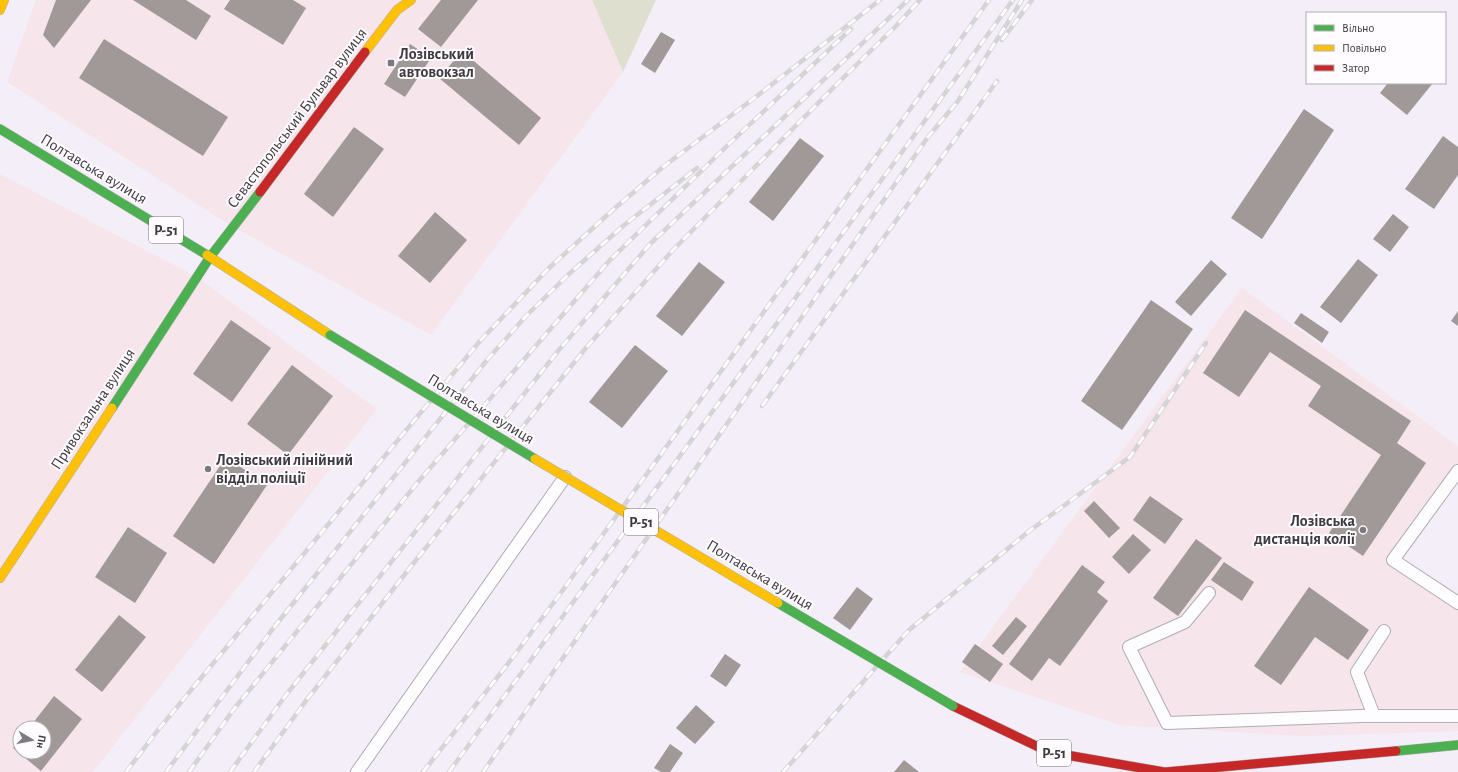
<svg xmlns="http://www.w3.org/2000/svg" width="1458" height="772" font-family="'Alegreya Sans',sans-serif">
<style>
.commercial{fill:#f6e5ea;fill-rule:evenodd}
.green{fill:#dfdfd0}
.building{fill:#a09998}
.lines{fill:none;stroke-linecap:round;stroke-linejoin:round}
.lane-casing{stroke:#b0adb4;stroke-width:14}
.fast-casing{stroke:#b0adb4;stroke-width:10}
.slow-casing{stroke:#b0adb4;stroke-width:10}
.jam-casing{stroke:#b0adb4;stroke-width:10}
.lane{stroke:#fdfcfe;stroke-width:12}
.fast{stroke:#4caf50;stroke-width:9}
.slow{stroke:#ffc107;stroke-width:9}
.jam{stroke:#c62828;stroke-width:9}
.rail-casing{stroke:#d4d3d6;stroke-width:4.5}
.rail{stroke:#fefcff;stroke-width:3;stroke-dasharray:9;stroke-linecap:butt}
.fast-bridge-casing{stroke:#b0adb4;stroke-width:10;stroke-linecap:butt}
.slow-bridge-casing{stroke:#b0adb4;stroke-width:10;stroke-linecap:butt}
.fast-bridge{stroke:#4caf50;stroke-width:9}
.slow-bridge{stroke:#ffc107;stroke-width:9}
.poi-dot{fill:#7d7980;stroke:#fefcff;stroke-width:1.5}
.labels{text-anchor:middle;dominant-baseline:central;stroke-width:4;stroke-linejoin:round;paint-order:stroke}
.shield{fill:#fefcff;stroke:#787479;stroke-width:1}
.shield-label{font-size:15px;font-weight:bold;fill:#3e3a40}
.poi-label{font-size:16px;font-weight:bold;fill:#3e3a40;stroke:#fefcff;text-anchor:start}
.street-label{font-size:16px;fill:#3e3a40;stroke:#fefcff}
</style>
<rect width="100%" height="100%" fill="#f3eef8"/>
<!-- commercial -->
<path class="commercial" d="M36 0H592L623 72 431 335 233 227 7 82Z
M0 174 197 277 377 409 93 772H0ZM20 728H44V752H20Z
M1242 288 1458 446V471L1393 560 1458 603V731L1302 736 1120 725 960 672Z"/>
<!-- green -->
<path class="green" d="M592 0H656L623 72Z"/>
<!-- building -->
<path class="building" d="M56 0H91L54 48 43 35Z
M133 0H186L211 16 196 40Z
M230 0H293L306 8 283 45 224 9Z
M441 0H478L441 47 418 29Z
M661 32 675 40 655 73 641 64Z
M104 39 228 117 203 156 79 78Z
M410 44 431 58 405 97 384 84Z
M462 51 541 118 519 145 439 78Z
M1388 83H1433L1407 115 1380 93Z
M1304 109 1334 130 1262 239 1231 218Z
M354 127 384 149 333 217 304 194Z
M1443 136 1458 147V175L1434 209 1405 189Z
M800 138 824 156 773 221 749 202Z
M435 212 467 240 430 283 398 256Z
M1393 214 1409 227 1390 252 1373 239Z
M1358 259 1378 275 1341 323 1320 307Z
M1211 260 1227 274 1191 316 1175 302Z
M699 262 725 282 682 336 656 316Z
M1151 300 1193 329 1122 430 1081 401Z
M1245 310 1411 421 1397 443 1426 463 1363 556 1329 533 1381 455 1308 406 1321 386 1270 352 1239 397 1203 373Z
M1458 311V326L1451 321Z
M1301 313 1329 332 1322 343 1294 323Z
M231 320 271 348 232 402 193 374Z
M635 345 668 371 622 428 589 402Z
M292 365 333 396 288 455 247 424Z
M226 457 267 485 214 564 173 536Z
M1150 496 1183 519 1165 544 1133 520Z
M1094 501 1120 528 1109 538 1084 511Z
M128 527 167 553 135 603 95 577Z
M1133 534 1151 550 1129 574 1112 557Z
M1196 539 1222 558 1178 616 1153 598Z
M1224 562 1254 582 1242 601 1211 580Z
M1082 565 1105 582 1097 592 1108 601 1060 666 1049 658 1032 681 1009 664Z
M857 587 873 599 850 630 833 618Z
M1309 587 1369 630 1348 660 1315 637 1281 685 1254 666Z
M119 615 146 637 102 692 75 670Z
M1016 617 1027 626 1003 655 992 646Z
M975 644 1003 664 990 682 962 662Z
M725 654 741 665 726 687 710 676Z
M54 696 82 719 41 771 13 748 20 739V752H44V728H29Z
M696 705 715 722 695 744 676 728Z
M670 744 683 753 670 772H661L654 768Z
M904 760 919 772H894Z"/>
<g class="lines">
<defs>
<path id="lane" d="M1458 471 1393 560 1458 603
M1209 593 1185 622 1129 647 1167 723 1361 716H1458
M1374 716 1357 672 1384 631
M357 772 565 477"/>
<path id="fast" d="M0 129 207 255
M112 408 210 257 260 192
M1396 751 1458 745"/>
<path id="slow" d="M0 10 4 0
M365 52 397 10 411 0
M207 255 330 335
M0 578 112 408"/>
<path id="jam" d="M260 192 365 52
M953 706 1049 752 1164 772
M1166 772 1396 751"/>
</defs>
<!-- lane casing -->
<use href="#lane" class="lane-casing"/>
<!-- fast casing -->
<use href="#fast" class="fast-casing"/>
<!-- slow casing -->
<use href="#slow" class="slow-casing"/>
<!-- jam casing -->
<use href="#jam" class="jam-casing"/>
<!-- lane -->
<use href="#lane" class="lane"/>
<!-- fast -->
<use href="#fast" class="fast"/>
<!-- slow -->
<use href="#slow" class="slow"/>
<!-- jam -->
<use href="#jam" class="jam"/>
<defs>
<path id="rail" d="M1002 40 1032 0
M762 406 997 81
M126 772 158 730 480 341 549 268 614 209 663 167 757 96 880 0
M166 772 275 626 487 360 526 316 569 274 623 226 697 168
M189 772 234 709 418 482 610 260 730 143 851 29
M230 772 286 695 558 351 650 244 908 0
M254 772 305 702 416 560 585 349 673 250 841 80 895 27 920 0
M423 772 507 665 560 594 989 0
M449 772 1013 0
M483 772 928 137 958 101 1022 0
M783 772 909 630 1028 532 1130 457 1206 343"/>
</defs>
<!-- rail casing -->
<use href="#rail" class="rail-casing"/>
<!-- rail -->
<use href="#rail" class="rail"/>
<defs>
<path id="fast-bridge" d="M330 335 535 459
M778 603 953 706"/>
<path id="slow-bridge" d="M535 459 778 603"/>
</defs>
<!-- fast-bridge casing -->
<use href="#fast-bridge" class="fast-bridge-casing"/>
<!-- slow-bridge casing -->
<use href="#slow-bridge" class="slow-bridge-casing"/>
<!-- fast-bridge -->
<use href="#fast-bridge" class="fast-bridge"/>
<!-- slow-bridge -->
<use href="#slow-bridge" class="slow-bridge"/>
</g>
<!-- markers -->
<g class="poi-dot">
<rect x="387" y="59" width="8" height="8" rx="2"/>
<circle cx="208" cy="469" r="4"/>
<circle cx="1363" cy="530" r="4"/>
</g>
<g class="labels">
<!-- shield labels -->
<g class="shield">
<rect x="149" y="217" width="34" height="26" rx="3"/>
<rect x="624" y="509" width="34" height="26" rx="3"/>
<rect x="1037" y="740" width="34" height="26" rx="3"/>
</g>
<g class="shield-label">
<text x="166" y="230">Р-51</text>
<text x="641" y="522">Р-51</text>
<text x="1054" y="753">Р-51</text>
</g>
<!-- poi labels -->
<g class="poi-label">
<text x="399" y="54">Лозівський<tspan x="399" dy="18">автовокзал</tspan></text>
<text x="216" y="460">Лозівський лінійний<tspan x="216" dy="18">відділ поліції</tspan></text>
<text x="1355" y="521" text-anchor="end">Лозівська<tspan x="1355" dy="18">дистанція колії</tspan></text>
</g>
<!-- street labels -->
<g class="street-label">
<text transform="translate(297 118) rotate(-53)">Севастопольський Бульвар вулиця</text>
<text transform="translate(94 169) rotate(31)">Полтавська вулиця</text>
<text transform="translate(93 409) rotate(-57)">Привокзальна вулиця</text>
<text transform="translate(481 409) rotate(31)">Полтавська вулиця</text>
<text transform="translate(760 575) rotate(31)">Полтавська вулиця</text>
</g>
</g>
<!-- legend -->
<rect x="1306" y="12" width="140" height="72" fill="#fefcff" stroke="#b1aeb3"/>
<rect x="1314" y="25" width="20" height="6" fill="#4caf50" stroke="#b1aeb3"/>
<text x="1342" y="32" font-size="12" fill="#3e3a40">Вільно</text>
<rect x="1314" y="45" width="20" height="6" fill="#ffc107" stroke="#b1aeb3"/>
<text x="1342" y="52" font-size="12" fill="#3e3a40">Повільно</text>
<rect x="1314" y="65" width="20" height="6" fill="#c62828" stroke="#b1aeb3"/>
<text x="1342" y="72" font-size="12" fill="#3e3a40">Затор</text>
<!-- north arrow -->
<g transform="translate(32 740) rotate(100)"><circle r="19" fill="#fefcff" stroke="#b1aeb3"/>
<path d="M0-3L7 15L0 10L-7 15Z" fill="#7d7980"/>
<text y="-6" font-size="11" font-weight="bold" text-anchor="middle" fill="#3e3a40">Пн</text>
</g>
</svg>
